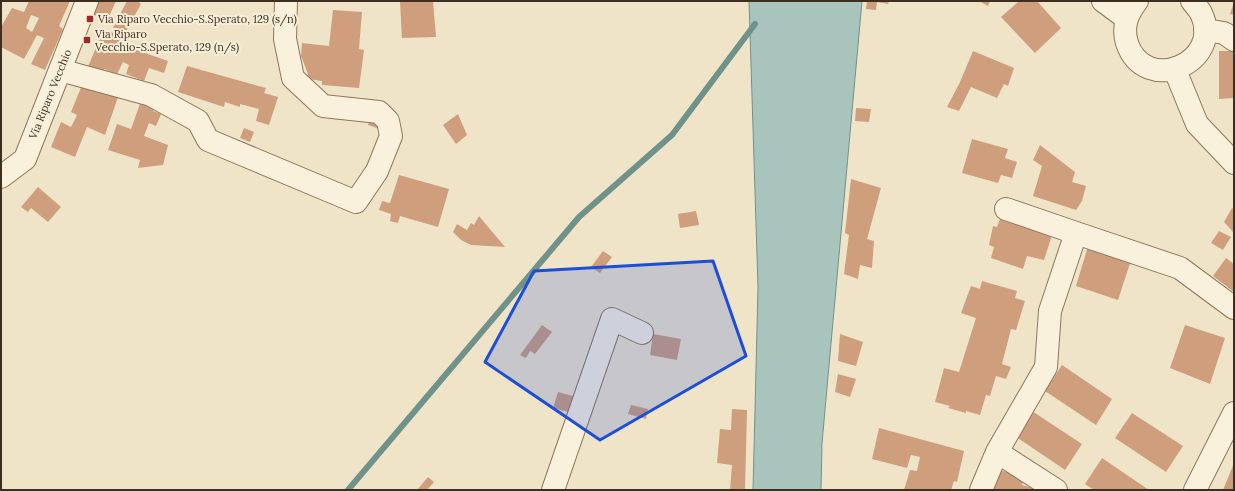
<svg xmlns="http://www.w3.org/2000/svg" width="1235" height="491" font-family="Lora,serif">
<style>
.water{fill:#a9c4bc;stroke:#6f938a}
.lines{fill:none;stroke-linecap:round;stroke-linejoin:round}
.stream{stroke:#6f938a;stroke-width:6}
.building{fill:#cf9f7d;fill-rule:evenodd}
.minor-casing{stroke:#8d765c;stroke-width:24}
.minor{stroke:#faf1dc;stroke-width:22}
.marked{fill:#1d4ed8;fill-opacity:0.2;stroke:#1d4ed8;stroke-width:3;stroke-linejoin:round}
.poi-dot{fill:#9e2a2b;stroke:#f7eed8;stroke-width:1.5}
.labels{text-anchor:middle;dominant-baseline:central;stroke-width:4;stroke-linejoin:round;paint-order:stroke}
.poi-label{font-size:11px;fill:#3d2e20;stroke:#f7eed8;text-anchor:start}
.street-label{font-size:11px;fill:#3d2e20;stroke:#f7eed8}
</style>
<rect width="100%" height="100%" fill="#f0e4c8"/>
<!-- water -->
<path class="water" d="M749 1H862L822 443 821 490H753L758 287Z"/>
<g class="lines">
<!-- stream -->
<path class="stream" d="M348 490 579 217 672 135 755 24"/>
</g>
<!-- building -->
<path class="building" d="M29 1H70L59 26 63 29 45 70 31 64 44 38 37 35 24 59 1 47V27L12 8 24 12ZM31 15 39 18 32 32 26 28Z
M95 1H116L107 21 90 13Z
M127 1H137L141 4 125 33 113 28Z
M433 1 436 37 402 38 400 2Z
M867 1H889L888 4 877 2 876 10 866 9Z
M979 1H990L988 6Z
M1019 1H1037L1061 28 1035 53 1001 17Z
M1234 2V15L1230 14Z
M333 10 362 12 359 49 364 50 359 88 322 85V81L308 79V74L301 56 302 43 329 46Z
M107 30 122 37 119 44 168 61 164 73 149 68 144 81 126 74 129 65 123 62 117 74 104 69 101 75 87 69 101 36 104 37Z
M973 51 1014 68 1008 86 1004 84 997 98 971 87 959 111 947 107 960 82Z
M1219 51H1234V98L1219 99Z
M187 66 266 88 264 93 278 97 269 125 256 121 259 109 240 104V107L225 102 224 107 178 92Z
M84 80 92 90 101 93 103 88 119 94 105 135 87 127 75 157 51 147 61 122 71 127 77 115 71 112Z
M142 98 156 103 153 111 161 114 156 126 149 123 144 136 168 145 163 165 138 168 140 160 108 150 117 124 131 129Z
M856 108 871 109 869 122 855 121Z
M458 114 467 135 456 144 443 125Z
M371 116 380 129 368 125Z
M244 128 254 132 250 142 240 138Z
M972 139 1008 149 1005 158 1017 162 1012 178 1001 175 998 183 962 173Z
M1040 145 1075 172 1072 182 1086 186 1082 201 1076 210 1033 196 1042 166 1033 160Z
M399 175 449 189 438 227 400 216 398 223 390 221 391 214 379 210 382 201 390 203Z
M851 179 881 188 867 239 874 241 872 268 860 265 858 279 844 274 849 235 845 233Z
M38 187 61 207 48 222 31 208 28 212 21 207Z
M1232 208 1234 210V233L1224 222Z
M696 211 699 225 680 228 678 214Z
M479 216 505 247 471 245 461 240 453 232 457 224 467 230 471 223 474 225Z
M1000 219 1052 235 1044 260 1027 256 1023 269 991 258 994 247 989 245 993 226 997 227Z
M1219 231 1231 237 1223 250 1211 243Z
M1089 243 1132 257 1118 300 1076 286Z
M603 251 612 257 600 273 591 267Z
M1226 258 1234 264V292L1213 276Z
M982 281 1017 291 1015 298 1025 301 1016 330 1011 329 1002 364 1011 367 1006 379 996 376 990 396 986 395 980 415 966 411V413L948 408 950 406 935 402 944 368 959 372 976 318 961 313 971 286 980 289Z
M542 325 552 332 535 354 530 351 526 358 520 355Z
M1185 325 1225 338 1210 384 1170 368Z
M653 334 681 339 677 360 650 355Z
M840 334 863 342 856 366 838 361Z
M1062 365 1112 399 1096 425 1045 391Z
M838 374 856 379 850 397 835 392Z
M558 392 577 397 572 413 553 408Z
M631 405 648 409 646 419 628 414Z
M732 409 747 410 745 490H730L732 465 717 463 720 429 731 430Z
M1032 411 1082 444 1065 470 1015 436Z
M1132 413 1183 446 1166 472 1115 438Z
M879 428 964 451 957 482 954 481 951 490H904L910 470 917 471 920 457 911 455 907 468 872 459Z
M1102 458 1149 490H1094L1085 484Z
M1234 463V490H1223Z
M992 469 1024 475 1022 485 1041 490H986Z
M428 477 434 482 427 490H417Z"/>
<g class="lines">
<defs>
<path id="minor" d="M1103 1 1126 18
M1137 1C1127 14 1122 27 1127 43 1145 97 1225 62 1201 13 1199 9 1195 5 1192 1
M1205 30 1224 33 1234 40
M60 70 151 95 198 121 208 140 356 202 377 171 391 136 388 121 379 112 323 106 293 78 285 39 286 1
M1175 70 1197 124 1234 163
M1 177 25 159 87 1
M1076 233 1180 268 1234 308
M997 452 1056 490
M553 490 612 319 642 333
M981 490 997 452 1046 367 1050 311 1076 233 1006 209
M1195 490 1234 413"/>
</defs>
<!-- minor casing -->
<use href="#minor" class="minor-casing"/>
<!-- minor -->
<use href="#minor" class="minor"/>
</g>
<!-- marked area -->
<path class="marked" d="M713 261 746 356 600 440 485 362 534 271Z"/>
<!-- markers -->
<g class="poi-dot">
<rect x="86" y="15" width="8" height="8" rx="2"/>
<rect x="83" y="36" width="8" height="8" rx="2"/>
</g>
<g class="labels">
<!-- poi labels -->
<g class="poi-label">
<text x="98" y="19">Via Riparo Vecchio-S.Sperato, 129 (s/n)</text>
<text x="95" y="34">Via Riparo<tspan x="95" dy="13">Vecchio-S.Sperato, 129 (n/s)</tspan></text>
</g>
<!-- street labels -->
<g class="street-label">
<text transform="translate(50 94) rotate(-68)">Via Riparo Vecchio</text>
</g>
</g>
<!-- border -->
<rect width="1235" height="491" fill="none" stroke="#3d2e20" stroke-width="4"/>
</svg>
